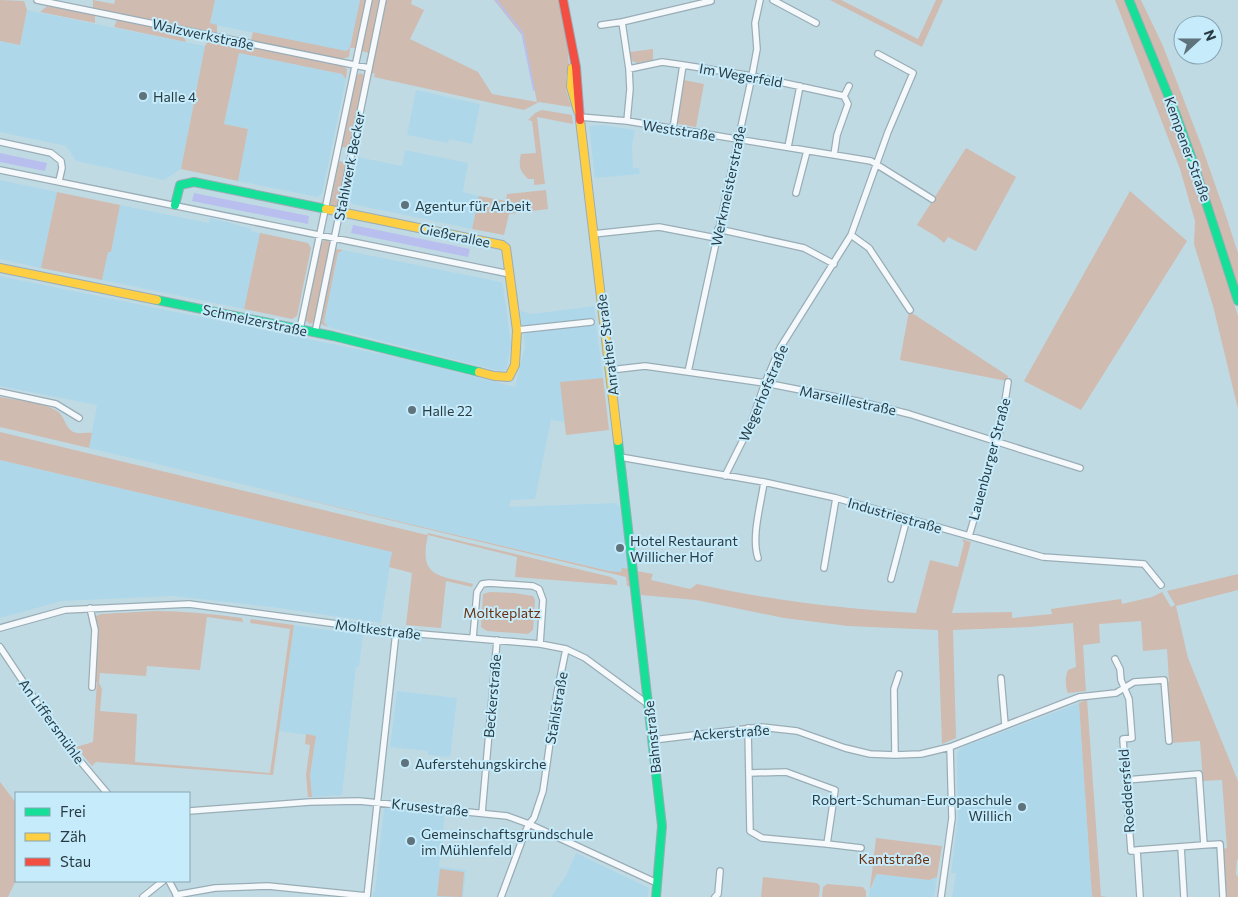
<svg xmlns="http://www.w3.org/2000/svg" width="1238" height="897" font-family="Commissioner,sans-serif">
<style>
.built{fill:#aed8ea}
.green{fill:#cfbbb0}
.water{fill:#b8bfee}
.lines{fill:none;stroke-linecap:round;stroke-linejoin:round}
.stream{stroke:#b8bfee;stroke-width:2}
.street-casing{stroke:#99adb6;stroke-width:8}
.fast-casing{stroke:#99adb6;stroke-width:10}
.slow-casing{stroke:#99adb6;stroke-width:10}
.jam-casing{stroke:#99adb6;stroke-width:10}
.street{stroke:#f6f9fb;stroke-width:5.5}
.fast{stroke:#16e098;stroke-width:8}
.slow{stroke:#ffcf43;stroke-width:8}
.jam{stroke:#f24e42;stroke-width:8}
.poi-dot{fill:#5e737c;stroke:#c6ebfb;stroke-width:2}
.labels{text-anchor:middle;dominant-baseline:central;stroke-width:4;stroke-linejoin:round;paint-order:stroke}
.street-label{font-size:14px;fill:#293c44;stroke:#c6ebfb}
.poi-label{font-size:14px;fill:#293c44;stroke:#c6ebfb;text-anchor:start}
.park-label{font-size:14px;fill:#6d300f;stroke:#c6ebfb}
</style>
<rect width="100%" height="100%" fill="#c0dae4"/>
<!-- built -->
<path class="built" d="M215 0H360L350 48 345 51 210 24Z
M27 10 205 46 181 169 164 180 76 161 66 146 0 132V41L20 45Z
M239 53 342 74 346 79 322 194 317 197 238 181 248 129 224 124Z
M416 90 480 104 472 144 449 139 448 143 407 135Z
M602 125 635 130 632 146 633 168H639L640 174 595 178 589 126Z
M405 150 468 163 463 192 479 196 472 229 352 204 349 199 358 157 402 166Z
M0 180 57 192 41 268 0 259Z
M120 205 209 223 210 218 227 222 251 229V231L260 233 244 309 102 280 108 251 111 252Z
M343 250 501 282 503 285 511 346 506 370 499 371 328 327 324 322 338 253Z
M0 276 401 358 515 387 525 347 524 335 526 333 596 324 603 378 561 382 565 422 551 420 535 499 511 500 509 507 616 503 623 510 628 569 622 572 610 571 89 448 97 405 0 386Z
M594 306 596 318 524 327 522 325 520 311 532 314Z
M0 460 392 552 381 623 271 607 173 596 62 601 0 618Z
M294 625 363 635 359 667H356L342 795 312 797 310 775 316 736 279 731Z
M397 691 457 698 450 757 428 755V751L390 747Z
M1079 703 1092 897H952L956 873H951L958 818 957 757 958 751 963 747Z
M384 808 445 814 439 867 466 870 463 897H373V892L375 891Z
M576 853 649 888 648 897H551L566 876Z
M877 874 929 880 937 877 934 897H869L870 889 874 885V877Z"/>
<!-- green -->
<path class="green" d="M0 0 24 1 27 10 20 45 0 41Z
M93 0 114 4 115 0H215L210 23 217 25V33L93 8Z
M360 0H366L356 48H350L349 57 341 59 251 40 253 32 346 51 350 48Z
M372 0H379L369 53 361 51Z
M386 0H412L411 4 424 10 410 39 478 72 492 94 537 102 523 33 521 34 494 0H559L566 34 570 75H566V90L571 107 539 102 524 110 374 77 375 73 371 74Z
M830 0H841L918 39 936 0H943L922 47Z
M1115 0H1124L1166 99 1188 160 1238 316V409L1213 306 1194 244 1195 221 1180 169Z
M1133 0H1141L1163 46 1202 147 1224 210 1238 253V288C1208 190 1175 93 1133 0Z
M47 6 95 15V23L40 12Z
M117 20 182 33 186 42 114 27Z
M209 39 341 65 347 69 346 79 342 74 239 53 224 124 248 129 238 181 181 169 205 46Z
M653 49V60L637 63 632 61 630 52Z
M686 69 684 80 704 84 696 127 679 124 676 120 684 72Z
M360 73 364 75 350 148 341 147 356 76Z
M542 110 572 115 573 124 537 117 545 184 534 185V179H528C520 171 518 166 521 154L536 153 532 121 528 120 535 113Z
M966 148 1016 177 976 251 948 237 944 243 937 237 917 225Z
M339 161 347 163 339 202 338 206 334 207 330 205Z
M546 190 548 209 509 214 504 235 472 229 479 196 506 201 507 194Z
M1130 191 1187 241 1081 410 1024 381Z
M57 192 120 205 111 252H108L102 280 41 268Z
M260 233 308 243 311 248 297 316 292 319 244 309Z
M327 239 330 242V247L314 322 310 324 305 320 321 246 323 241Z
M336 249 343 250 338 253 324 322 328 327 321 324 320 319 333 254Z
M909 311 1008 376 1007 381 900 360Z
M603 378 609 430 566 435 560 382Z
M0 397C15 400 44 402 57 411 66 417 65 431 77 433 82 434 86 432 92 433L89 448 0 427Z
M0 432 427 535 428 533 611 577 617 581V585L515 577 517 557 428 535C418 578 439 575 473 584L472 587 446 581 441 628 406 625 412 573 389 567 392 552 0 460Z
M236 483 609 571 621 572 622 568 630 569 632 587 627 586 626 577Z
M962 539 971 542 952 613 1012 612V618L1052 614 1051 609 1121 599 1122 604 1152 597 1162 592 1171 607 1175 605 1167 591 1238 574V590L1176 606 1188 658 1238 781V860L1237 859 1236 874 1238 877V897H1225L1221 849 1227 848 1222 780 1203 781 1200 741 1171 743 1167 682H1169L1167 649 1143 651 1141 621 1099 624 1100 643 1083 645 1086 691 1068 693C1065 686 1065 677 1068 670L1076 667 1073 623 1029 627 953 630 956 738 942 744 938 630 848 626 784 618 696 600 641 595 637 571 653 574 651 580 690 589 697 584C769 600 842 609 916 613L930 560 958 567 964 543Z
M490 592 514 593 533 596 535 600 533 630 528 634 487 631 481 627 483 594Z
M155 611C184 611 213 614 242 618L243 622 207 617 200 670 147 666 146 676 100 673 99 683 102 689 100 711 137 714 135 762 270 773 290 629 250 623 251 619 294 625 273 775 96 762 92 766 76 747 93 742 97 682H95L98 630 95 622 96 616 101 614Z
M1087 699 1101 896 1107 897H1092L1079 703Z
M306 734 316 736 310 775 312 797H308L306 775 310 745 305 744Z
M0 782 16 803V880L8 897H0Z
M876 838 942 846 937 877 929 880 877 874C873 879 874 884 870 889Z
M440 869 464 872 462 897 437 896Z
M763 877 817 883 820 886 819 897H761Z
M827 884 863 887 866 891V897H822L823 887Z"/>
<!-- water -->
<path class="water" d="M0 153 47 163 45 171 0 162Z
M194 193 309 216 308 224 192 201Z
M353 225 470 249 468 257 351 233Z"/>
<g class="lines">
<!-- stream -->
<path class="stream" d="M496 0 522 32 534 90"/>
<defs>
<path id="street" d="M37 0 369 68
M773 0 816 23
M601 25 622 22
M629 69 622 22 711 1
M844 96 849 86
M580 117 627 121 871 161 932 199
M627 121 630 89 629 69 662 62 683 65 752 76 844 96
M673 129 683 65
M0 142 51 153 61 161 62 168 59 181
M788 147 800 86
M834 155 837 135 848 104 844 96
M0 170 510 274
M796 193 807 151
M718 229 804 248 834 264
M593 234 659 227 716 238
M851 235 869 248 910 310
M300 329 369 0
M517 330 591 322
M315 333 383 0
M610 370 645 366 688 372 765 383 857 401 909 414 1080 468
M688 372 752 76 757 49 755 23 760 0
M0 392 56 404 79 418
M620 457 764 482 836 498 1043 557 1144 564 1161 585
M725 476 750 426 765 383 780 348 851 235 888 132 913 73 878 54
M969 536 1001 427 1008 382
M758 558C751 537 761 504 764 482
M824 568 836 498
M891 579 907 518
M90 608 95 630 92 687
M0 628 65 610 189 604 396 632 540 644 566 649 585 658 649 705
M473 638 477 592 482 584 489 583 533 586 539 589 543 600 540 644
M0 647 60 737 107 793
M1115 659 1120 669 1121 680 1129 699 1132 738 1123 739 1131 851 1137 850 1140 897
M1001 678 1005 725
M748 728 750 831 762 838 827 844 835 790 786 772 750 773
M653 740 761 727 797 731 845 748 870 754 895 755 921 754 950 747 1079 697 1116 693 1134 682 1164 680 1169 741
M895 755 894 689 899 674
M1126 780 1199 774 1204 845 1137 850
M189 811 310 802 359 801 507 816 529 824 657 883
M482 813 497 640
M827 844 861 848
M1204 845 1220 844 1223 897
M1181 847 1184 897
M169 881 177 896
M176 895 215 888 268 886 367 896
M143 897 163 881
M367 897 396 632
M501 897 524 835 529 824 534 818 543 791 557 693 566 649
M715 897 718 894 720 871
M941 897 952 818 950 747"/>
<path id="fast" d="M1129 0 1175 112 1192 159 1238 301
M175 205 180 185 194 182 326 209
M157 300 333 336 479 372
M618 441 662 826 656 897"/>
<path id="slow" d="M572 68 571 87 578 111
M580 120 618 441
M326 209 502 245 506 248 517 330 515 365 509 377 494 376 479 372
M0 268 157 300"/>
<path id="jam" d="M563 0 576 67 580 120"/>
</defs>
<!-- street casing -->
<use href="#street" class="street-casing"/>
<!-- fast casing -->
<use href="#fast" class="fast-casing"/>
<!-- slow casing -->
<use href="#slow" class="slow-casing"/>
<!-- jam casing -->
<use href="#jam" class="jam-casing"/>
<!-- street -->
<use href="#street" class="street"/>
<!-- fast -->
<use href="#fast" class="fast"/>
<!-- slow -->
<use href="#slow" class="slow"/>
<!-- jam -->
<use href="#jam" class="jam"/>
</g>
<!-- markers -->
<g class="poi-dot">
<circle cx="143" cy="96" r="5"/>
<circle cx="405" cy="205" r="5"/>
<circle cx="412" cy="410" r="5"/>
<circle cx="620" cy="548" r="5"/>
<circle cx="405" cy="763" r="5"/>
<circle cx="1022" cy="807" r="5"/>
<circle cx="411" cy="841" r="5"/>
</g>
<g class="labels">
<!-- street labels -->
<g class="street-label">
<text transform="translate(203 34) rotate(12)">Walzwerkstraße</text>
<text transform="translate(741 75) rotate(10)">Im Wegerfeld</text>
<text transform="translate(679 130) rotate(9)">Weststraße</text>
<text transform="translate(1188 149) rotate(70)">Kempener Straße</text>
<text transform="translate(349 166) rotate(-79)">Stahlwerk Becker</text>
<text transform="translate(728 186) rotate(-78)">Werkmeisterstraße</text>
<text transform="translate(455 235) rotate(12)">Gießerallee</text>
<text transform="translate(255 320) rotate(12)">Schmelzerstraße</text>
<text transform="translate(607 345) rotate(-97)">Anrather Straße</text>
<text transform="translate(763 393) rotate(-67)">Wegerhofstraße</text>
<text transform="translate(848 400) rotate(12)">Marseillestraße</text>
<text transform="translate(989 459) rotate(-75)">Lauenburger Straße</text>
<text transform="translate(895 515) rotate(16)">Industriestraße</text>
<text transform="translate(378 629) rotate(7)">Moltkestraße</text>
<text transform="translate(492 696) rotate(-85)">Beckerstraße</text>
<text transform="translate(556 708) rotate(-80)">Stahlstraße</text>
<text transform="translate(52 721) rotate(54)">An Liffersmühle</text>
<text transform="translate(731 732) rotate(-4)">Ackerstraße</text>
<text transform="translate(652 737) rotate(-96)">Bahnstraße</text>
<text transform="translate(1126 791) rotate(-94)">Roeddersfeld</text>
<text transform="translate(430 807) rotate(6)">Krusestraße</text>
</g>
<!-- poi labels -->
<g class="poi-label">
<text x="153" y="96">Halle 4</text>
<text x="415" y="205">Agentur für Arbeit</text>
<text x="422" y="410">Halle 22</text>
<text x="630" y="540">Hotel Restaurant<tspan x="630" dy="16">Willicher Hof</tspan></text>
<text x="415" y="763">Auferstehungskirche</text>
<text x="1012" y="799" text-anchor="end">Robert-Schuman-Europaschule<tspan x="1012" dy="16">Willich</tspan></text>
<text x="421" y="833">Gemeinschaftsgrundschule<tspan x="421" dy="16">im Mühlenfeld</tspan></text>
</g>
<!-- park labels -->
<g class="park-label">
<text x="502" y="612">Moltkeplatz</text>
<text x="894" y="858">Kantstraße</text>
</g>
</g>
<!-- legend -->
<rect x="15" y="792" width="175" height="90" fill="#c6ebfb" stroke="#87a5b2"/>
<rect x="25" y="808" width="25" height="8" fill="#16e098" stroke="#87a5b2"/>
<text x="60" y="817" font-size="15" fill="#293c44">Frei</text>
<rect x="25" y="833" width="25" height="8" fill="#ffcf43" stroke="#87a5b2"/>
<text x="60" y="842" font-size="15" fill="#293c44">Zäh</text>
<rect x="25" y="858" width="25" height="8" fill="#f24e42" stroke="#87a5b2"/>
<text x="60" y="867" font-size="15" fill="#293c44">Stau</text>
<!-- north arrow -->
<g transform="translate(1198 40) rotate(69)"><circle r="24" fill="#c6ebfb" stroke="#87a5b2"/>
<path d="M0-4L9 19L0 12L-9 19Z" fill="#5e737c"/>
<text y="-8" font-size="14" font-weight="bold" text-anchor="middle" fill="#293c44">N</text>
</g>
</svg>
